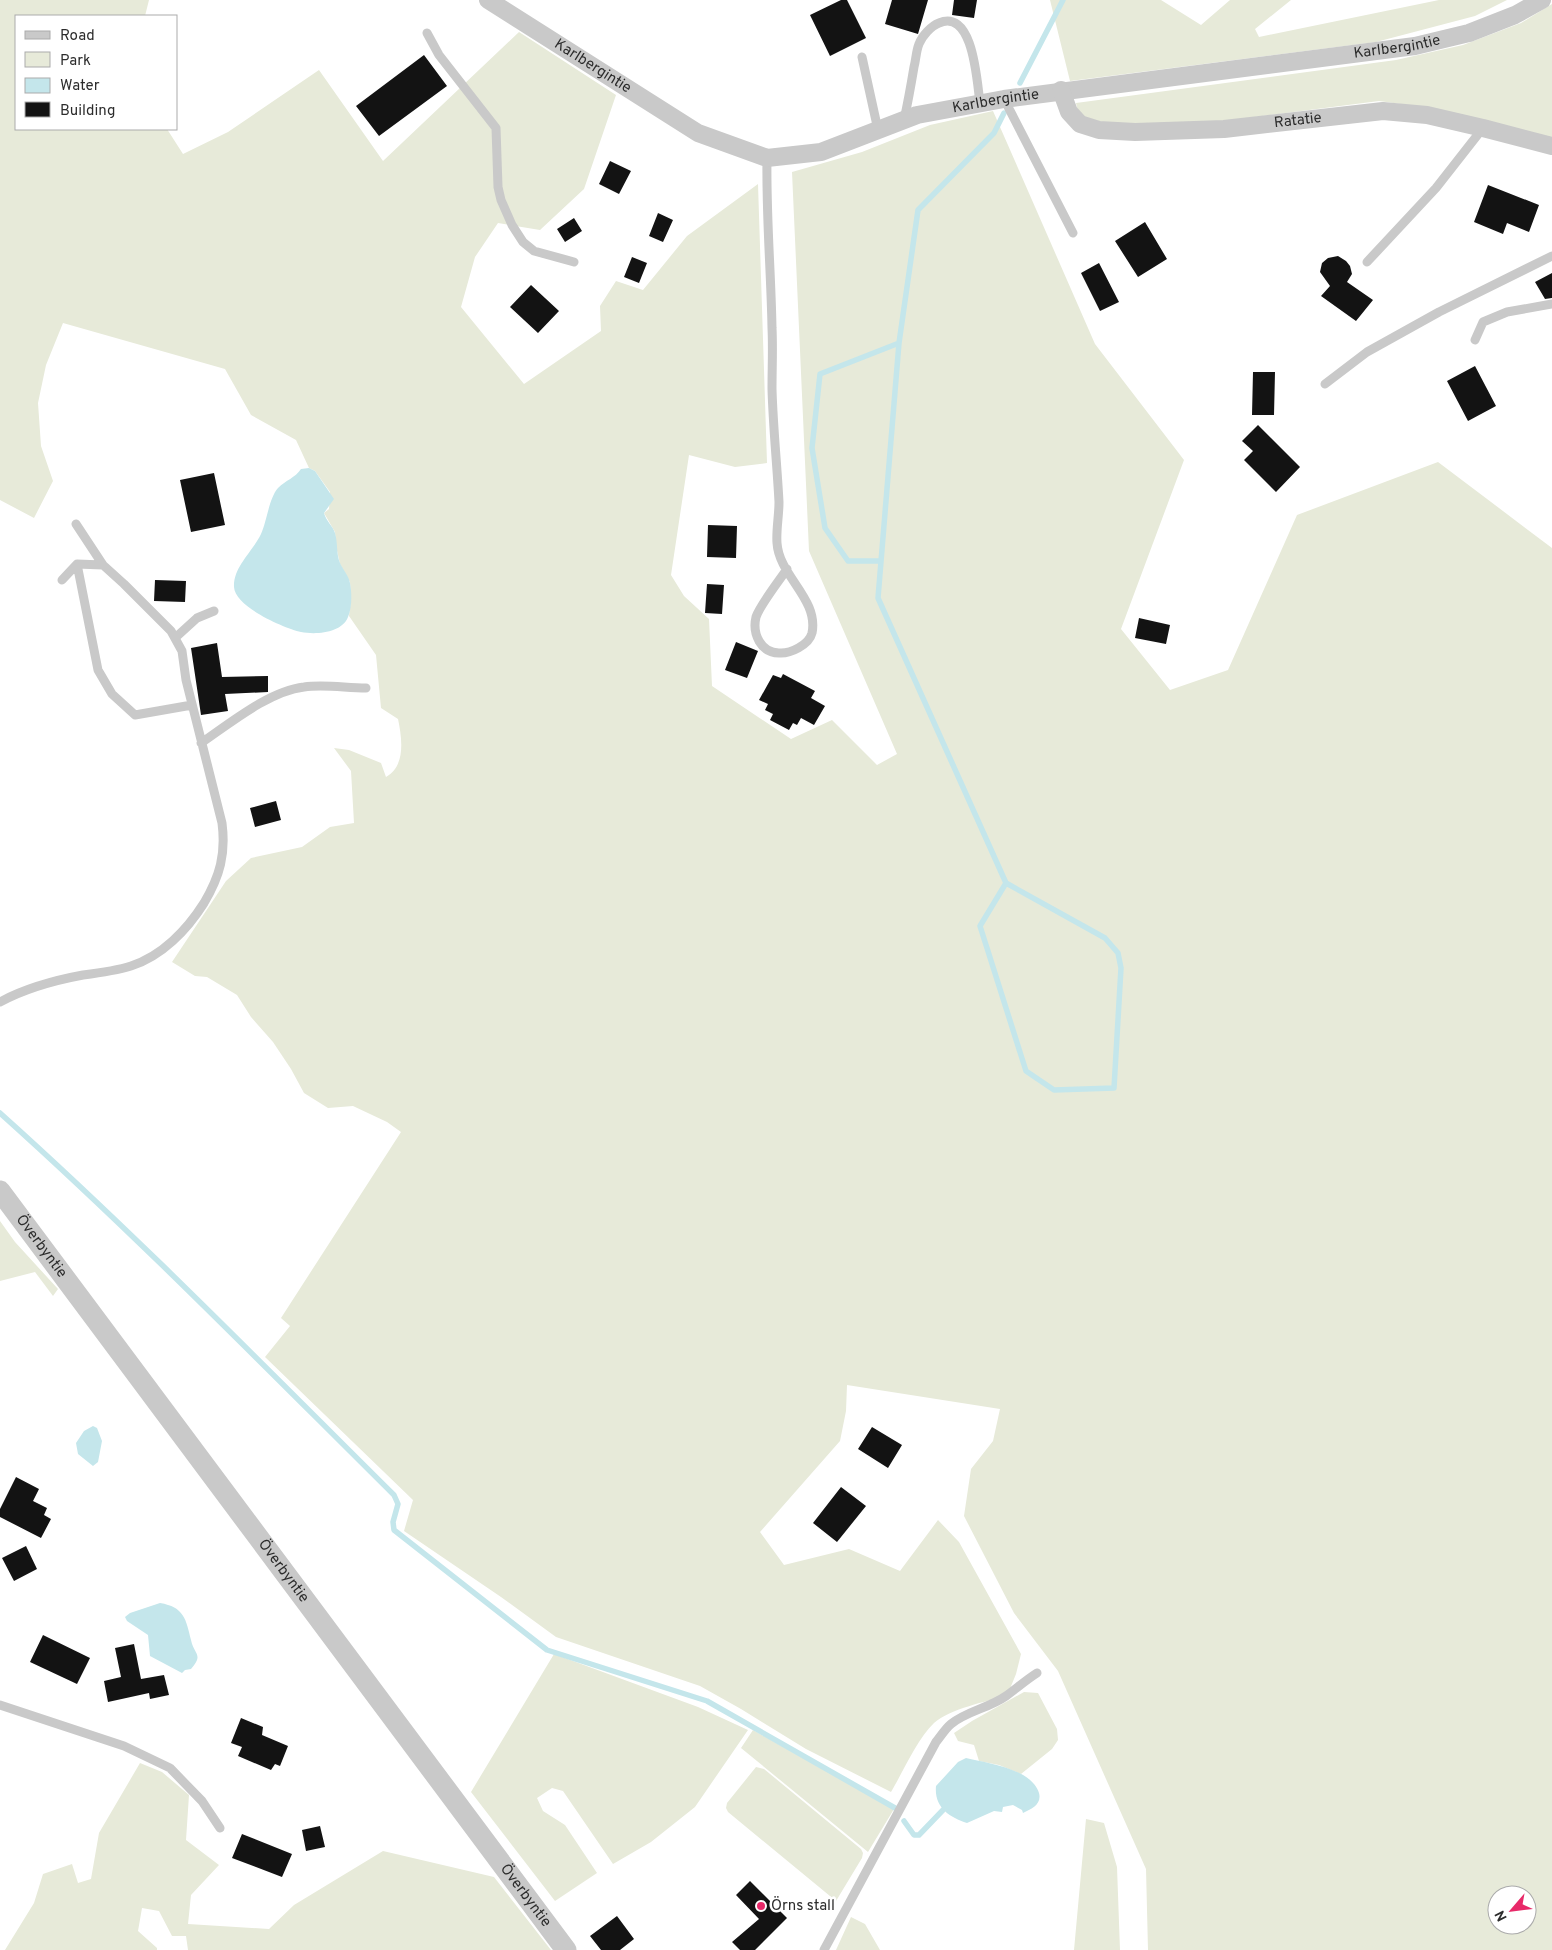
<svg xmlns="http://www.w3.org/2000/svg" width="1552" height="1950" font-family="Overpass,sans-serif">
<style>
.green{fill:#e7ead9;fill-rule:evenodd}
.water{fill:#c4e6eb}
.lines{fill:none;stroke-linecap:round;stroke-linejoin:round}
.stream{stroke:#c4e6eb;stroke-width:5.5}
.building{fill:#131313}
.service{stroke:#c9c9c9;stroke-width:9}
.minor{stroke:#c9c9c9;stroke-width:18}
.tertiary{stroke:#c9c9c9;stroke-width:21}
.poi-dot{fill:#e82969;stroke:#fff;stroke-width:2}
.labels{text-anchor:middle;dominant-baseline:central;stroke-width:5;stroke-linejoin:round;paint-order:stroke}
.street-label{font-size:15px;fill:#2c2c2c;stroke:#fff}
.poi-label{font-size:15px;fill:#2c2c2c;stroke:#fff;text-anchor:start}
</style>
<rect width="100%" height="100%" fill="#fff"/>
<!-- green -->
<path class="green" d="M0 0H149L145 16H16V129H167L183 154 228 132 319 70 383 161 519 32 616 95 584 189 540 230 498 223 475 257 461 307 524 384 601 331 600 306 616 281 643 290 687 236 758 184 767 463 735 467 689 455 671 575 684 596 709 619 712 686 791 739 832 720 877 765 897 754 809 551 792 172 862 152 930 125 993 111 1095 344 1184 460 1121 629 1170 690 1228 670 1297 515 1438 462 1552 548V1950H1148L1146 1869 1058 1671 1014 1613 964 1516 971 1469 993 1441 1000 1409 847 1385 846 1411 840 1441 760 1532 784 1565 849 1549 900 1571 938 1520 959 1542 1021 1654 1016 1674 1007 1696C987 1701 950 1709 934 1723 917 1739 903 1772 891 1792L806 1749 741 1709 700 1686 556 1637 501 1597 404 1531 413 1500 265 1357 290 1326 281 1318 401 1132 387 1122 353 1106 328 1108 304 1093 291 1069 273 1042 251 1017 237 995 207 977 195 976 172 962 226 881 251 858 302 847 330 827 354 823 351 771 334 748 349 750 381 763 386 777C406 766 402 738 398 719L381 708 376 655 349 616 351 599 350 582 340 564 336 546 335 532 324 513 329 509 330 492 315 471 309 468 296 440 251 415 225 369 63 323 46 365 38 403 41 446 53 481 34 518 0 500ZM1497 1895H1527V1925H1497Z
M1050 0H1161L1201 25 1230 0H1291L1255 29 1259 37 1439 0H1507L1475 16 1376 42 1070 81Z
M1552 4V138L1408 105 1379 101 1224 121 1117 126 1079 116 1076 103 1396 60 1463 45 1521 23Z
M0 1221 15 1242 58 1289 53 1296 35 1272 0 1281Z
M554 1654 698 1707 748 1730 695 1807 651 1842 613 1864 563 1791 552 1788 537 1798 543 1811 565 1825 597 1873 555 1901 471 1792Z
M1024 1692 1038 1693 1057 1729 1058 1740 1052 1749 1021 1774 999 1765 979 1761 974 1745 958 1741 954 1733 972 1721Z
M753 1730 894 1809 868 1852 741 1748Z
M140 1763 162 1772 189 1795 186 1840 219 1865 191 1895 188 1924 269 1929 294 1905 383 1851 494 1877 551 1950H188L186 1936H172L159 1911 142 1908 138 1931 157 1948V1950H5L34 1903 43 1874 72 1864 78 1883 91 1879 99 1833Z
M756 1767 764 1769 861 1849 863 1853 862 1858 836 1901 728 1812 726 1808 727 1803Z
M1086 1819 1104 1823 1117 1867 1120 1950H1074Z
M851 1917 865 1924 880 1950H836Z"/>
<!-- water -->
<path class="water" d="M309 468 315 471 334 499 324 513C326 521 333 526 335 533 338 543 336 553 340 563 343 570 349 576 350 583 352 593 352 608 348 617 342 633 316 635 301 632 284 628 235 607 234 587 233 567 253 551 261 534 267 521 269 498 278 488 286 480 295 478 301 469Z
M93 1426 97 1428 102 1441 98 1462 93 1466 78 1454 76 1443 84 1431Z
M160 1603C184 1607 186 1619 191 1640 194 1655 204 1654 191 1669L185 1670 182 1673 150 1656 148 1635 127 1621 125 1617 130 1613Z
M966 1758C987 1763 1032 1769 1039 1793 1042 1804 1032 1809 1023 1813L1022 1810 1013 1805 1003 1807 1002 1812 994 1811 967 1823C949 1817 934 1807 936 1786L958 1762Z"/>
<g class="lines">
<!-- stream -->
<path class="stream" d="M1020 83 1063 0
M1004 113 994 133 918 210 899 343 878 598 1006 883 980 926 1026 1071 1054 1090 1114 1088 1121 968 1118 953 1105 938 1006 883
M880 561H848L825 528 812 448 820 374 899 343
M0 1113C136 1235 264 1366 394 1495L398 1504 393 1522 394 1530 547 1650 707 1701 895 1808
M904 1821 914 1835H919L943 1810"/>
</g>
<!-- building -->
<path class="building" d="M841 0H847L866 38 830 56 810 15Z
M892 0H928L918 34 885 24Z
M954 0H977L974 18 952 15Z
M424 55 447 86 379 136 356 106Z
M610 161 631 171 619 194 599 184Z
M1488 185 1539 205 1529 232 1507 223 1503 234 1474 222Z
M658 213 673 220 663 242 649 236Z
M574 218 582 231 565 242 557 229Z
M1145 222 1167 259 1138 277 1115 241Z
M1338 256 1346 261 1350 266 1352 274 1347 282 1373 300 1356 321 1321 296 1330 286 1320 272 1322 263 1328 258Z
M632 257 647 263 639 283 624 277Z
M1099 263 1119 302 1100 311 1081 273Z
M1552 273V298L1545 299 1535 282Z
M531 285 559 311 538 333 510 307Z
M1475 366 1496 406 1468 421 1447 381Z
M1253 372H1275L1274 415H1252Z
M1258 425 1300 467 1276 492 1244 460 1253 451 1242 441Z
M214 473 225 525 191 532 180 480Z
M708 525 737 526 736 558 707 557Z
M155 580 186 581 185 602 154 601Z
M707 584 724 585 722 614 705 613Z
M1139 618 1170 625 1166 644 1135 638Z
M736 642 758 651 747 678 725 670Z
M217 643 222 677 268 676V692L225 694 228 711 201 715 191 648Z
M783 674 815 691 811 698 825 706 814 725 801 718 797 725 793 723 789 730 770 720 773 714 765 710 768 704 759 700 773 675 781 678Z
M276 801 281 820 255 827 250 808Z
M872 1427 902 1445 888 1468 858 1449Z
M16 1477 39 1489 33 1501 47 1508 44 1515 51 1519 41 1538 0 1517V1509Z
M841 1487 866 1506 837 1542 813 1523Z
M26 1546 37 1569 14 1581 2 1558Z
M43 1635 90 1658 77 1684 30 1662Z
M134 1644 141 1679 164 1675 169 1695 150 1699 149 1693 108 1702 104 1681 121 1677 115 1648Z
M241 1718 263 1727 262 1735 288 1746 280 1766 275 1764 271 1770 238 1756 242 1747 231 1743Z
M320 1826 325 1847 306 1851 302 1830Z
M242 1834 292 1854 282 1877 232 1858Z
M750 1881 787 1918 755 1950H740L732 1942 759 1919 736 1895Z
M617 1916 634 1939 620 1950H601L590 1936Z"/>
<g class="lines">
<!-- service -->
<path class="service" d="M427 33 439 55 496 128 498 187 501 200 512 225 523 242 534 251 574 262
M862 57 878 130
M1004 99 1073 233
M904 120C908 102 911 85 914 67 916 60 916 51 919 44 922 36 931 26 939 23 974 8 977 84 980 103
M767 158C766 215 771 271 772 328 773 348 772 368 772 389 773 426 777 464 779 502 779 516 776 530 777 543 779 576 819 599 812 633 809 645 790 654 779 653 761 653 752 634 756 617 760 605 779 581 787 569
M1367 262 1436 188 1483 128
M1475 340 1483 322 1507 312 1552 304
M1325 384 1367 352 1439 312 1552 256
M103 565 77 564 98 670 112 694 135 715 192 705
M62 580 77 564
M175 638 197 618 214 611
M201 743C229 724 269 691 304 687 324 684 346 688 366 688
M0 1002C24 989 56 980 83 975 99 973 115 971 131 966 162 956 187 930 204 903 220 876 226 854 222 823L186 680 182 651 171 631 124 584 103 565 76 524
M0 1705 124 1746 170 1768 202 1801 220 1828
M824 1950 936 1742C941 1736 945 1729 951 1724 967 1711 989 1708 1006 1696 1017 1688 1026 1680 1037 1673"/>
<!-- minor -->
<g class="minor">
<path id="s1" d="M488 0 698 133 767 158 821 152 917 115 1004 99 1415 46 1469 33 1515 15 1542 0"/>
<path id="s2" d="M1061 90 1069 112 1080 124 1099 130 1135 132 1224 129 1383 111 1427 115 1483 128 1552 146"/>
</g>
<!-- tertiary -->
<path class="tertiary" id="s3" d="M0 1191 566 1950"/>
</g>
<!-- markers -->
<circle class="poi-dot" cx="761" cy="1906" r="5"/>
<g class="labels">
<!-- street labels -->
<g class="street-label">
<text stroke="none"><textPath href="#s1" startOffset="964">Karlbergintie</textPath></text>
<text stroke="none"><textPath href="#s1" startOffset="124">Karlbergintie</textPath></text>
<text stroke="none"><textPath href="#s1" startOffset="559">Karlbergintie</textPath></text>
<text stroke="none"><textPath href="#s2" startOffset="259">Ratatie</textPath></text>
<text stroke="none"><textPath href="#s3" startOffset="69">Överbyntie</textPath></text>
<text stroke="none"><textPath href="#s3" startOffset="474">Överbyntie</textPath></text>
<text stroke="none"><textPath href="#s3" startOffset="879">Överbyntie</textPath></text>
</g>
<!-- poi labels -->
<g class="poi-label">
<text x="771" y="1906">Örns stall</text>
</g>
</g>
<!-- legend -->
<rect x="15" y="15" width="162" height="115" fill="#ffffff" stroke="#ababab"/>
<rect x="25" y="31" width="25" height="8" fill="#c9c9c9" stroke="#ababab"/>
<text x="60" y="40" font-size="15" fill="#2c2c2c">Road</text>
<rect x="25" y="52" width="25" height="15" fill="#e7ead9" stroke="#ababab"/>
<text x="60" y="65" font-size="15" fill="#2c2c2c">Park</text>
<rect x="25" y="78" width="25" height="15" fill="#c4e6eb" stroke="#ababab"/>
<text x="60" y="90" font-size="15" fill="#2c2c2c">Water</text>
<rect x="25" y="102" width="25" height="15" fill="#131313" stroke="#ababab"/>
<text x="60" y="115" font-size="15" fill="#2c2c2c">Building</text>
<!-- north arrow -->
<g transform="translate(1512 1910) rotate(242)"><circle r="24" fill="#ffffff" stroke="#ababab"/>
<path d="M0-4L9 19L0 12L-9 19Z" fill="#e82969"/>
<text y="-8" font-size="14" font-weight="bold" text-anchor="middle" fill="#2c2c2c">N</text>
</g>
</svg>
